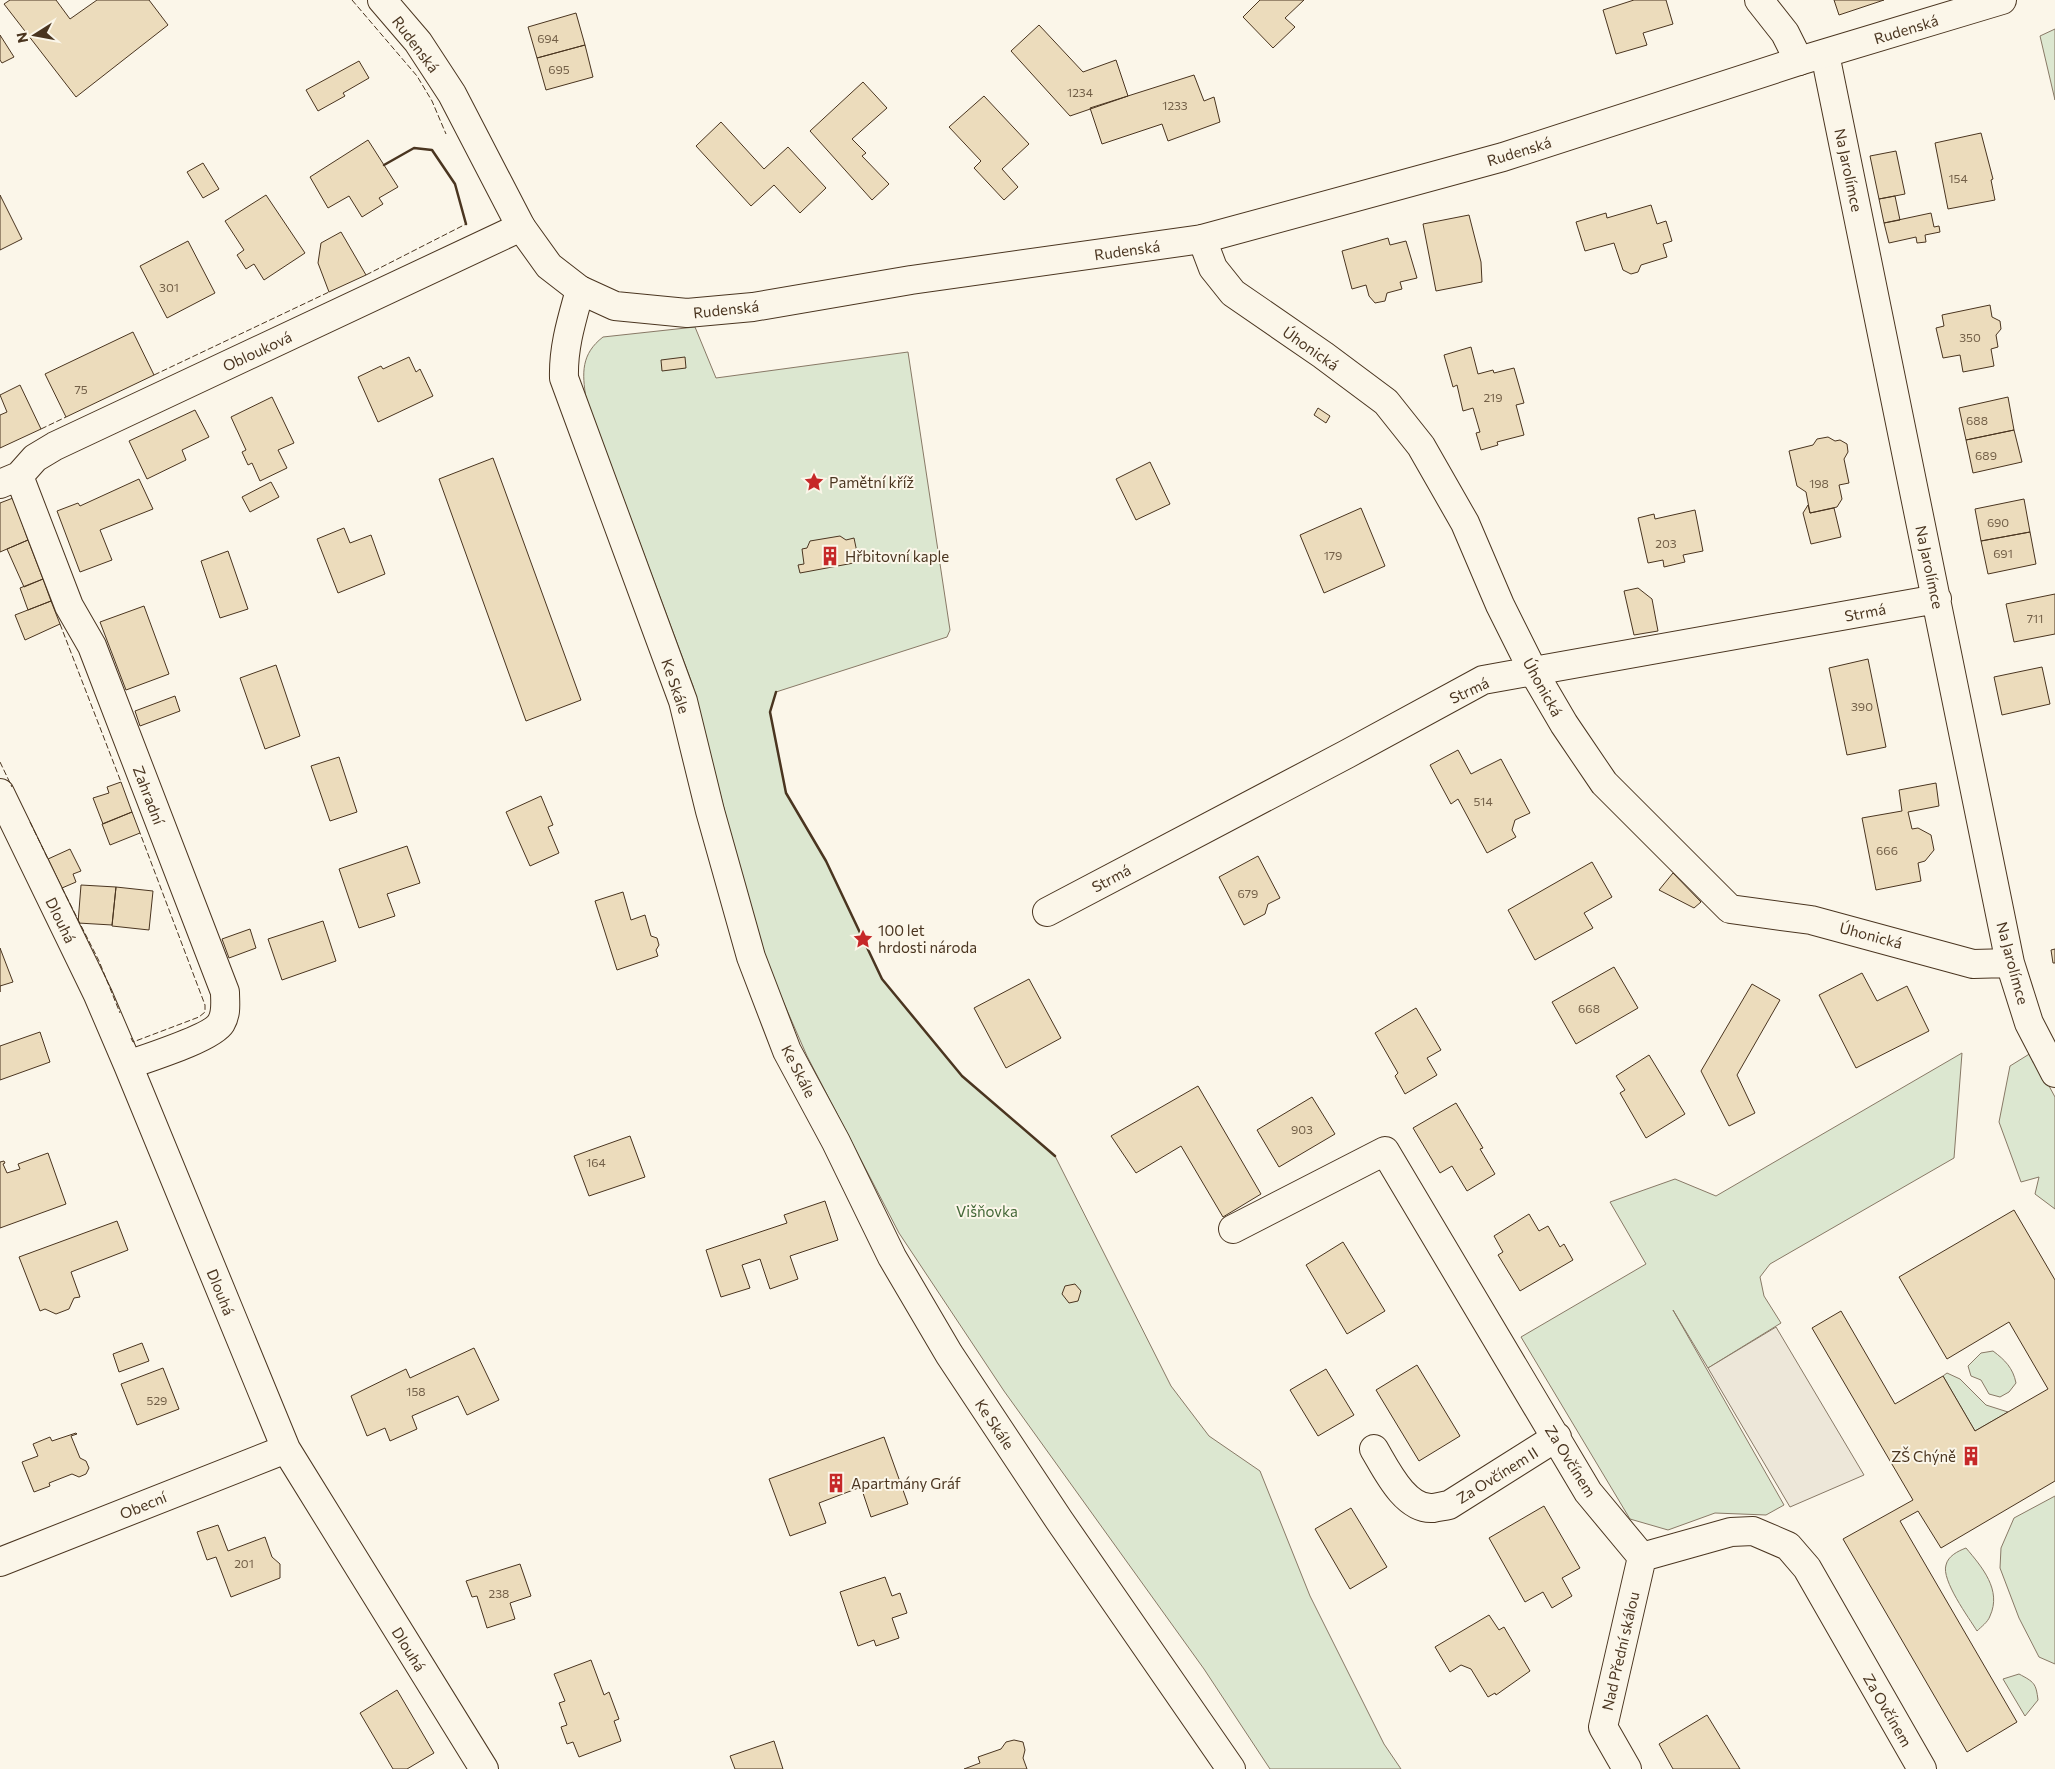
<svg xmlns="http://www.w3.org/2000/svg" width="2055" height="1769" font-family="Commissioner,sans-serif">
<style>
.green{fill:#dce7d0;stroke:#887966}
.parking{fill:#ede7d9;stroke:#887966}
.building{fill:#ecdcbc;stroke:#4a3520}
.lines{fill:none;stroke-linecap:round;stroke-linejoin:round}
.street-casing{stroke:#4a3520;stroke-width:30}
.secondary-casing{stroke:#4a3520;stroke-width:30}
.street{stroke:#fbf6e9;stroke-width:28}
.secondary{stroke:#fbf6e9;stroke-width:28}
.fence{stroke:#4a3520;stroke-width:1;stroke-dasharray:6 2.5;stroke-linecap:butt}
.wall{stroke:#4a3520;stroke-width:2.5}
.labels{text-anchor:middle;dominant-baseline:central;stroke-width:4;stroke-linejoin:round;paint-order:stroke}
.number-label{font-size:12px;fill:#725f47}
.street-label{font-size:15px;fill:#4a3520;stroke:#fbf6e9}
.poi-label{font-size:15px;fill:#4a3520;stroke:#fbf6e9;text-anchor:start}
.park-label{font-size:15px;fill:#436837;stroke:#fbf6e9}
</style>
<rect width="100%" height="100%" fill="#fbf6e9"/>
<!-- green -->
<path class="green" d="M2055 29V100L2040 36Z
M695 327 716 378 908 352 950 630 947 637 776 692 770 712 786 793 826 861 882 979 962 1076 1055 1156 1171 1386 1209 1436 1260 1471 1310 1596 1384 1744 1401 1769H1270L1204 1669 1004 1391 899 1233 807 1056 758 944 693 686 586 398C582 373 581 354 603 337Z
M1962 1053 1954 1158 1770 1264 1760 1277 1764 1296 1781 1323 1708 1368 1673 1310 1784 1505 1766 1515 1715 1513 1668 1530 1630 1519 1521 1337 1646 1264 1610 1202 1675 1179 1716 1196Z
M2031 1053 2055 1097V1209L2035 1194 2039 1177 2021 1182 1999 1122 2010 1066Z
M1993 1351C2005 1360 2013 1368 2016 1383L2009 1392 2000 1397 1989 1394 1981 1380 1971 1376 1968 1366 1981 1353Z
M1947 1373 1960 1379 1986 1405 2008 1412 1975 1431 1943 1376Z
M2055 1496V1664L2039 1657 2019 1618 2000 1568 2001 1548 2014 1518Z
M1966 1548C1982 1567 2002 1590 1990 1616 1988 1622 1981 1627 1977 1631 1969 1618 1941 1580 1946 1565 1948 1556 1958 1551 1966 1548Z
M2019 1674C2034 1682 2036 1683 2038 1700L2025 1716 2003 1679Z"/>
<!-- parking -->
<path class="parking" d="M1776 1327 1864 1475 1790 1507 1708 1368Z"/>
<!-- building -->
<path class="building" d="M10 0H56L70 19 97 0H149L168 25 76 97 4 4Z
M1260 0H1304L1285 18 1295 27 1273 48 1243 17Z
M1666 0 1673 24 1643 33 1647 45 1616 54 1603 10 1634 0Z
M1834 0H1884L1839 15Z
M576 13 585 45 537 58 528 27Z
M1039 25 1083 72 1116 60 1128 96 1070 116 1011 51Z
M0 35 14 57 2 63 0 60Z
M585 45 593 77 546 90 537 58Z
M359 61 369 78 343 93 345 96 318 111 306 90Z
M1194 75 1204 101 1214 97 1220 122 1168 141 1162 124 1102 144 1090 108Z
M863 82 887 108 852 139 866 153 862 156 889 184 872 200 810 131Z
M984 96 1029 144 1002 169 1018 187 1004 200 974 168 981 161 949 127Z
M721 122 764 169 788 147 826 188 800 213 774 185 751 206 696 146Z
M1981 133 1993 179 1991 180 1995 200 1948 209 1935 143Z
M368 140 398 187 379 198 383 204 362 217 349 196 328 208 310 177Z
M1896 151 1905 194 1879 199 1870 156Z
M203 163 219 189 203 198 187 172Z
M0 195 22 239 0 250Z
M266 195 305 253 264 280 254 264 246 269 237 255 244 250 225 221Z
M1895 196 1900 220 1884 223 1879 199Z
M1651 205 1657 224 1666 221 1672 241 1663 244 1667 257 1641 265 1638 272 1631 274 1623 270 1614 243 1585 251 1576 222 1606 213 1607 218Z
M1931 213 1934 227 1939 226 1940 232 1925 235 1926 242 1917 243 1916 237 1889 243 1884 223Z
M1469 215 1481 262 1482 282 1436 291 1423 224Z
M341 232 366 275 329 292 318 263 321 243Z
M1388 238 1390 245 1406 241 1417 278 1400 282 1402 289 1387 293 1385 301 1375 303 1369 296 1366 285 1352 289 1342 251Z
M188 241 215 293 167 318 140 266Z
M1990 305 1992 317 2000 321 2001 329 1996 335 1998 347 1991 349 1994 366 1963 372 1960 355 1943 358 1936 328 1944 326 1942 315Z
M133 332 154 375 66 417 45 374Z
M1471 347 1478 374 1493 370 1494 373 1514 368 1524 403 1516 405 1524 435 1497 442 1498 445 1481 450 1476 433 1480 432 1473 408 1463 411 1457 385 1453 387 1444 355Z
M409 357 416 372 420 369 433 396 378 422 358 377 381 366 383 369Z
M685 357 686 368 662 371 661 360Z
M20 385 41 429 0 448V415L7 412 0 395Z
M272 397 294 443 278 450 287 468 260 481 252 463 248 465 242 452 246 450 231 417Z
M2008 397 2014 430 1966 440 1959 408Z
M1318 408 1330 416 1326 423 1314 415Z
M195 410 209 437 182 450 186 460 147 479 129 441Z
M2014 430 2022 462 1973 473 1966 440Z
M1828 437 1835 441 1840 440 1847 444 1848 452 1844 459 1849 483 1839 485 1842 499 1837 507 1810 513 1806 492 1797 486 1789 451 1813 445 1817 439Z
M493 458 581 700 526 721 439 479Z
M1150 462 1170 504 1136 520 1116 479Z
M139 479 153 509 100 530 112 560 80 572 57 511 78 503 80 506Z
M271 482 279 497 250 512 242 497Z
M13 498 28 540 0 552V503Z
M2024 499 2030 532 1981 541 1975 509Z
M1808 505 1810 513 1834 508 1841 537 1811 544 1803 513Z
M1361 508 1385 566 1324 593 1300 535Z
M1695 510 1703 551 1683 555 1685 562 1664 567 1663 560 1648 563 1638 518 1654 514 1655 519Z
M344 528 350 543 371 535 385 574 338 593 317 539Z
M2030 532 2036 564 1988 574 1981 541Z
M840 536 846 540 854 538 859 562 800 573 798 565 804 564 802 549 807 548 810 541Z
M28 540 43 579 24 587 7 549Z
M228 551 248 609 220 618 201 561Z
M43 579 51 601 28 610 20 588Z
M1638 588 1652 599 1658 631 1634 635 1624 591Z
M2055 594V634L2014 642 2006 604Z
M51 601 60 624 25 640 15 615Z
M144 606 169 674 126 690 100 622Z
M1868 659 1886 747 1847 755 1829 668Z
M276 665 300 736 265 749 240 678Z
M2042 667 2050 704 2002 715 1994 677Z
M175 696 180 711 140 726 135 711Z
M1458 750 1471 774 1501 759 1530 813 1515 820 1512 830 1516 837 1487 853 1458 799 1451 804 1430 765Z
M339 757 357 812 330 821 311 766Z
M121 782 132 812 103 824 93 798 109 793 107 787Z
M1936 783 1939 806 1908 812 1912 829 1918 828 1931 835 1934 850 1925 861 1918 863 1921 881 1876 890 1862 818 1902 811 1899 790Z
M541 796 553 825 548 827 559 853 530 866 506 812Z
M132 812 140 833 110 845 102 824Z
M407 846 420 883 387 894 395 916 359 928 339 869Z
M70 849 81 871 73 874 76 882 62 888 48 859Z
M1258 856 1280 898 1268 904 1265 914 1244 925 1219 877Z
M1592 862 1612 897 1584 913 1593 928 1535 960 1508 910Z
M1673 873 1701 902 1694 908 1659 890Z
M81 885 116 887 112 925 78 923Z
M116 887 153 891 149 930 112 926Z
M623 892 631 920 645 915 651 936 657 938 659 945 656 950 658 956 617 970 595 901Z
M323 921 336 961 282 980 268 939Z
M250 929 256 948 229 958 222 939Z
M0 948 13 982 0 986V992Z
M2055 949V963H2053L2051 950Z
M1614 967 1638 1008 1576 1044 1552 1002Z
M1862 973 1877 1001 1907 986 1929 1031 1856 1068 1819 995Z
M1029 979 1061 1038 1006 1068 974 1008Z
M1752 984 1780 1000 1737 1075 1755 1113 1729 1126 1701 1071Z
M1416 1008 1441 1050 1427 1058 1437 1075 1405 1094 1395 1076 1398 1073 1375 1033Z
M40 1032 50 1062 0 1080V1046Z
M1649 1055 1685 1114 1646 1138 1620 1093 1625 1090 1616 1076Z
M1198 1086 1261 1194 1223 1217 1181 1146 1136 1173 1111 1136Z
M1312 1097 1335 1134 1279 1167 1257 1130Z
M1456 1103 1483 1148 1480 1149 1495 1174 1467 1191 1452 1166 1440 1173 1413 1128Z
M630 1136 645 1177 589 1196 574 1156Z
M48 1153 66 1204 0 1228V1162L4 1161 5 1163 3 1164 7 1173 20 1169 18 1164Z
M825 1201 838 1240 790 1256 798 1279 770 1289 760 1259 742 1265 750 1288 721 1297 706 1250 787 1223 784 1215Z
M2014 1210 2055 1280V1481L1941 1548 1918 1511 1900 1521 2017 1722 1967 1752 1843 1539 1913 1500 1812 1328 1841 1311 1895 1404 1943 1376 1975 1431 2008 1412 2048 1389 2009 1322 1947 1359 1899 1277Z
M1529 1214 1539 1231 1548 1226 1560 1247 1564 1244 1573 1260 1520 1291 1498 1255 1503 1252 1494 1236Z
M117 1221 128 1250 71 1272 80 1297 74 1298 69 1309 56 1314 45 1309 40 1311 19 1257Z
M1343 1242 1385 1311 1347 1334 1306 1265Z
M1075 1284 1081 1291 1078 1301 1069 1303 1062 1294 1065 1286Z
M142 1343 149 1361 119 1372 113 1354Z
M474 1348 499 1400 467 1415 458 1396 412 1416 417 1429 390 1441 385 1428 367 1436 351 1396 406 1369 410 1378Z
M1417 1365 1460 1436 1419 1461 1376 1390Z
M163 1368 179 1409 137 1425 121 1384Z
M1326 1369 1354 1415 1318 1436 1290 1390Z
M76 1433 77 1434 71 1436 80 1458 86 1461 89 1468 86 1474 79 1477 72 1474 49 1483 50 1486 34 1492 22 1462 38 1456 33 1444 50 1437 52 1441Z
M884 1437 908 1504 871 1517 861 1487 819 1503 826 1523 790 1536 769 1479Z
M1544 1506 1580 1568 1562 1578 1572 1596 1552 1608 1543 1592 1525 1602 1489 1538Z
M1351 1508 1387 1567 1350 1589 1315 1529Z
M218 1525 228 1551 265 1537 272 1557 280 1564V1578L231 1597 216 1557 207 1560 197 1532Z
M520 1564 531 1596 510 1603 515 1619 487 1628 477 1596 472 1597 466 1581Z
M885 1577 892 1596 900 1593 907 1613 892 1618 899 1638 876 1646 874 1640 858 1646 840 1592Z
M1489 1615 1499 1630 1504 1627 1530 1671 1496 1695 1495 1693 1488 1697 1471 1669 1461 1665 1450 1672 1435 1647Z
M591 1660 604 1695 609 1692 619 1719 614 1721 621 1741 579 1757 573 1742 567 1744 561 1727 567 1725 559 1703 565 1701 554 1674Z
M397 1690 434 1753 407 1769H393L360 1713Z
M1707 1715 1740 1769H1673L1659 1744Z
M1014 1740 1023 1742 1025 1750 1023 1758 1027 1769H964L980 1763 978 1757 1001 1749 1006 1742Z
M774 1741 783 1769H735L730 1756Z"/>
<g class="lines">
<defs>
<path id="street" d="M1759 0 1785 33 1799 61
M1825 54 2010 963 2029 1023 2055 1073
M1202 239 1213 268 1233 293 1323 355 1386 402 1421 446 1465 523 1500 605 1533 671 1564 724 1604 783 1730 909 1811 920 1973 964 2010 963
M580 290C572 319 563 347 564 378L683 701 710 811 751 957 787 1051 836 1142 892 1257 949 1354 1059 1520 1231 1769
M19 476 69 606 92 646 225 992C225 1003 227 1013 221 1023 212 1038 147 1058 128 1065
M0 484 19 476 35 458 55 446 521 227
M0 793 98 995 128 1065 286 1449 484 1769
M1047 912 1347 754 1483 680 1937 599
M1233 1229 1385 1151 1588 1492 1642 1557 1731 1532 1753 1531 1788 1546 1807 1568 1922 1769
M1374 1449C1386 1469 1405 1510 1433 1508 1438 1507 1444 1506 1449 1505L1557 1437
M0 1562 286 1449
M1627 1769 1603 1727 1642 1557"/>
<path id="secondary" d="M382 0 418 42 452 94 521 227 549 266 580 290 615 306 687 313 753 307 911 280 1202 239 1503 157 1799 61 2002 0"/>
</defs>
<!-- street casing -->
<use href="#street" class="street-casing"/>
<!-- secondary casing -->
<use href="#secondary" class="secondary-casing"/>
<!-- street -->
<use href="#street" class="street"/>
<!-- secondary -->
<use href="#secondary" class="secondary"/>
<!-- fence -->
<path class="fence" d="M352 0 417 76 432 101 446 134
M366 275 466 224
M154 375 329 292
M41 429 66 417
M60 624 121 782
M0 762 12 787
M30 822 48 859
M62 888 99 961 120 1013
M131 1038 133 1042 199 1017 205 1012V1005L140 833"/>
<!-- wall -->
<path class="wall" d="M384 165 414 148 432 150 455 184 466 224
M776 692 770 712 786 793 826 861 882 979 962 1076 1055 1156"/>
</g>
<!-- icons -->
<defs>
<symbol id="sight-bare" viewBox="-9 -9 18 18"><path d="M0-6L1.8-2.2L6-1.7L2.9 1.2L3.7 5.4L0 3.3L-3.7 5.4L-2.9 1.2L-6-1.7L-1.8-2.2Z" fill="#c62828" stroke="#fbf6e9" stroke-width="2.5" paint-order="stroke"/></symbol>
<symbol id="building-bare" viewBox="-9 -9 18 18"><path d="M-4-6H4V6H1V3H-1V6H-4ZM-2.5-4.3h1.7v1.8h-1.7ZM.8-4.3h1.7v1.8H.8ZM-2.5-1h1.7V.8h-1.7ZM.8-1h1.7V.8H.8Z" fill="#c62828" stroke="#fbf6e9" stroke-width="2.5" paint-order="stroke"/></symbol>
</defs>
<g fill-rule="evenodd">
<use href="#sight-bare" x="800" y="468" width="28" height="28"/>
<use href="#building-bare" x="816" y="542" width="28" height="28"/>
<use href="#sight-bare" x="849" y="925" width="28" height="28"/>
<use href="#building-bare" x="1957" y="1442" width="28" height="28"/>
<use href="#building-bare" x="822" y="1469" width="28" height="28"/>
</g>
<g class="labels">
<!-- number labels -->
<g class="number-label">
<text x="548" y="38">694</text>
<text x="559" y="69">695</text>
<text x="1080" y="92">1234</text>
<text x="1175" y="105">1233</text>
<text x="1958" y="178">154</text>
<text x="169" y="287">301</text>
<text x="1970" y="337">350</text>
<text x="81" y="389">75</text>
<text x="1493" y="397">219</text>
<text x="1977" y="420">688</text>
<text x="1986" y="455">689</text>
<text x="1819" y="483">198</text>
<text x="1998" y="522">690</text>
<text x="1666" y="543">203</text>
<text x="2003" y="553">691</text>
<text x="1333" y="555">179</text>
<text x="2035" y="618">711</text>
<text x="1862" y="706">390</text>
<text x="1483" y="801">514</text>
<text x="1887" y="850">666</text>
<text x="1248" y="893">679</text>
<text x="1589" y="1008">668</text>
<text x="1302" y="1129">903</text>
<text x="596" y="1162">164</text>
<text x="416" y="1391">158</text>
<text x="157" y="1400">529</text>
<text x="244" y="1563">201</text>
<text x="499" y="1593">238</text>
</g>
<!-- street labels -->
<g class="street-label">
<text transform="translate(1906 29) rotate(-17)">Rudenská</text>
<text transform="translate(416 44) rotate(53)">Rudenská</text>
<text transform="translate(1519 151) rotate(-17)">Rudenská</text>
<text transform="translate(1849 170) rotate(78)">Na Jarolímce</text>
<text transform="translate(1127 250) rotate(-8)">Rudenská</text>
<text transform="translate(726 309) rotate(-6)">Rudenská</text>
<text transform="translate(1311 348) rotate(35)">Úhonická</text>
<text transform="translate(257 351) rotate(-25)">Oblouková</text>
<text transform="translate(1930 567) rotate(78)">Na Jarolímce</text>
<text transform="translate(1865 612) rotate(-11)">Strmá</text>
<text transform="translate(676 686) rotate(71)">Ke Skále</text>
<text transform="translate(1543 687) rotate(61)">Úhonická</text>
<text transform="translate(1469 690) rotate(-25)">Strmá</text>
<text transform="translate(149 795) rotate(69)">Zahradní</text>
<text transform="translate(1111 878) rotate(-28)">Strmá</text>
<text transform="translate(61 920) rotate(64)">Dlouhá</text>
<text transform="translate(1871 935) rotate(15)">Úhonická</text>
<text transform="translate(2013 963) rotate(75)">Na Jarolímce</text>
<text transform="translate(799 1071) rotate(63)">Ke Skále</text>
<text transform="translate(221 1292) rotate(68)">Dlouhá</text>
<text transform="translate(995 1424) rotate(56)">Ke Skále</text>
<text transform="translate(1571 1461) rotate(58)">Za Ovčínem</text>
<text transform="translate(1497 1475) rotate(-32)">Za Ovčínem II</text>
<text transform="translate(143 1505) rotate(-22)">Obecní</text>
<text transform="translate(409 1649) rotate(58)">Dlouhá</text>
<text transform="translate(1620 1651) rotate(-77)">Nad Přední skálou</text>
<text transform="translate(1888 1710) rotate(60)">Za Ovčínem</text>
</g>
<!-- poi labels -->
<g class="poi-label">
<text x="829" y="482">Pamětní kříž</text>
<text x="845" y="556">Hřbitovní kaple</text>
<text x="878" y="930">100 let<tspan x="878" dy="17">hrdosti národa</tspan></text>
<text x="1956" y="1456" text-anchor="end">ZŠ Chýně</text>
<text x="851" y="1483">Apartmány Gráf</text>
</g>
<!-- park labels -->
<g class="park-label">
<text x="987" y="1211">Višňovka</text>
</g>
</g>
<!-- north arrow -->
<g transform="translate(35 35) rotate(259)" stroke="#fbf6e9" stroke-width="4" paint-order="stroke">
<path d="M0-4L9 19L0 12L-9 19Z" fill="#4a3520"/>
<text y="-8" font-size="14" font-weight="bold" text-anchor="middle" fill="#4a3520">N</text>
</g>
</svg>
